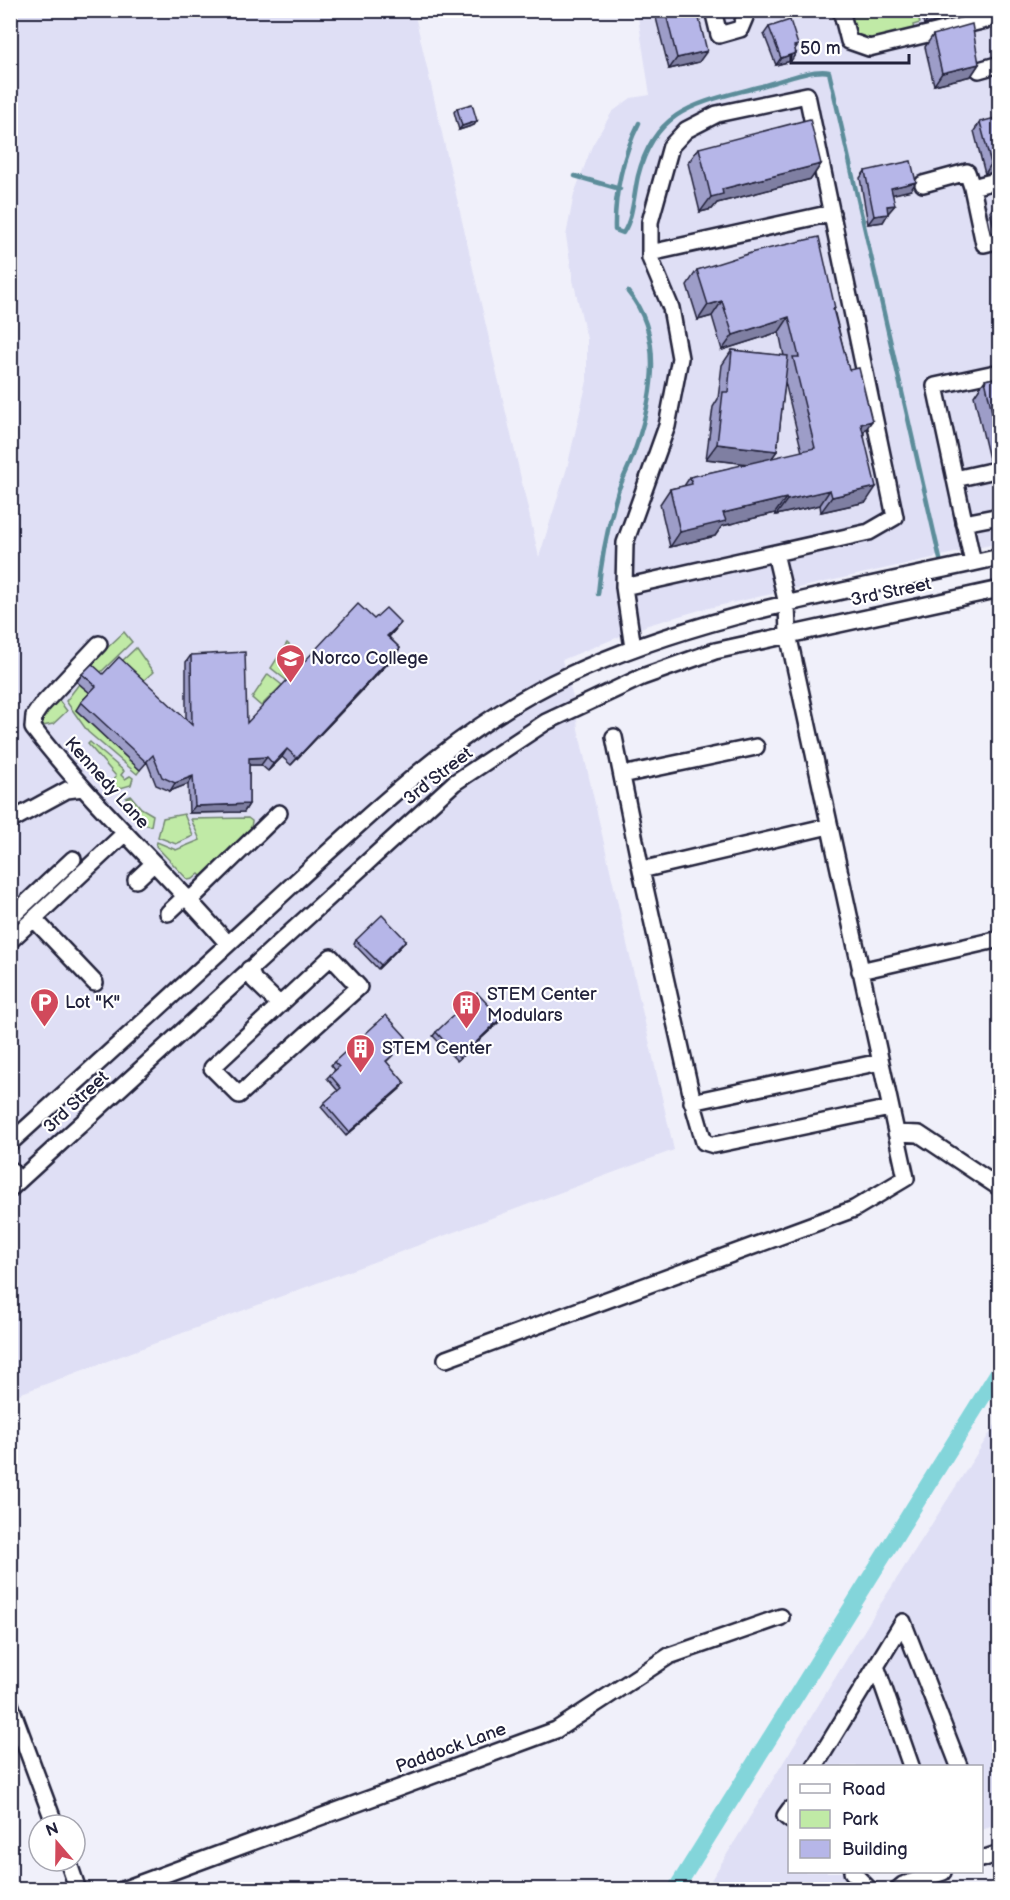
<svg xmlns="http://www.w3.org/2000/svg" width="1010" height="1900" font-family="'Balsamiq Sans',sans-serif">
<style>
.built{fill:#dfdff5}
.green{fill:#c0eaa6;stroke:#718670;stroke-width:1.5}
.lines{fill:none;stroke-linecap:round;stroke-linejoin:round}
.stream{stroke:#5c8d9a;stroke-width:4.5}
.canal{stroke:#83d5da;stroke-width:16}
.minor-casing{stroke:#22223b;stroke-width:20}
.minor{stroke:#fff;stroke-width:15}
.wall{fill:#9d9dc8;stroke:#22223b;stroke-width:1.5;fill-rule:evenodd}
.shaded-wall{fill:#7f7fa2;stroke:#22223b;stroke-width:1.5}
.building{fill:#b6b6e8;stroke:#22223b;stroke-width:1.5}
.labels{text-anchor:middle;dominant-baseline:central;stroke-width:4.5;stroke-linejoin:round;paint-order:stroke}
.street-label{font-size:18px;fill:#22223b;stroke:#fff}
.poi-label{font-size:18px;fill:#22223b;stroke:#fff;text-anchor:start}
</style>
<rect width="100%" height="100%" fill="#f0f0fa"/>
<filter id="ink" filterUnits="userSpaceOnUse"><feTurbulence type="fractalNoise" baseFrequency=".0167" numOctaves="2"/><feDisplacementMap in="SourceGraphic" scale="12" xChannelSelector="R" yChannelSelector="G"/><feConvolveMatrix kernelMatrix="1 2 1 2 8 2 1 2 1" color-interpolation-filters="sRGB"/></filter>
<g filter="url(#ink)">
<!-- built -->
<path class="built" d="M11 11H414L539 557 567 468 587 381V339L573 280 566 236 574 194 592 146 612 112 631 98 650 95 637 11H999V543L700 610 648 625 562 660 576 707 578 729 674 1150 11 1397Z
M999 1419V1824L982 1830V1766H790V1872H866L854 1889 705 1890 878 1608Z"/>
<!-- green -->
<path class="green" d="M848 11H917L920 23 913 25 914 30 870 42 856 40Z
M124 632 132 642 100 673 90 664Z
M287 643 305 659 286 680 271 668Z
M136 648 153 672 142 682 121 662Z
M268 674 282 685 261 706 252 698Z
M79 684 91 694 76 710 140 770 137 774 88 732 66 701Z
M58 699 67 711 53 724 42 726 44 714Z
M90 742 124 771 121 775 125 779 130 776 133 778 131 785 110 791 107 788 116 776 88 744Z
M131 796 141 808 153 815 151 826C135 823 127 814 126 798Z
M184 814 193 836 176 844 158 837 163 818Z
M248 818 252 821 251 828 202 877 199 874 193 879 188 880 156 846 157 842 176 850 200 840 191 819Z"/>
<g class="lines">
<!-- stream -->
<path class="stream" d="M639 123C623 154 614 195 615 230L623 233C633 219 634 193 638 176 655 108 699 103 758 87 775 83 813 68 829 72L940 559
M575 176 620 189
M598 594C601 559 608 525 618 491 622 480 628 469 632 458 651 406 667 338 628 292"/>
<!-- canal -->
<path class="canal" d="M675 1890 1000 1369"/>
<defs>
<path id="minor" d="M713 10 719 35 740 29 748 10
M841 10 849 41 869 48 986 20 984 10
M979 70 1000 64
M923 184 967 172 972 187 1000 180
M972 187 984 244 1000 240
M650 253 832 213
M955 479 1000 469
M964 523 1000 516
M973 563 935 386 1000 372
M624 587 869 532 895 517 807 95 717 114 686 130 671 146 650 222V258L671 308 680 358 667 426 625 543 624 587 633 648
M99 644 40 707 34 716 33 728C92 805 165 870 228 944
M614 737 641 870 829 826
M622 775 756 747
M10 821 67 790 83 788
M641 870 695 1111 704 1142 714 1145 890 1108
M136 880 154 863
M190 900 279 813
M168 913 186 896
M10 918 73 859
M34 919 95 983
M10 941 125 833
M331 957 359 987 239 1095 212 1068Z
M249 969 254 980 280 1005
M860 971 1000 939
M692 1102 880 1062
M896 1133 919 1134 1000 1188
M10 1143C104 1058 197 973 290 887 375 810 461 725 567 676 702 613 854 590 1000 557
M10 1169 19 1181
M10 1189 454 783 546 722 642 677 715 651 1000 589
M446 1359 854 1209 906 1178 788 634 787 604 775 553
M876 1666 911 1766
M10 1704 55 1825
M815 1766 903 1622 959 1766
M790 1809 785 1816 790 1820
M982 1859 1000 1853
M68 1861 78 1890
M852 1872 870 1890
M122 1890 556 1730 669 1656 781 1617
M897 1890 903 1885 943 1872"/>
</defs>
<!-- minor casing -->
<use href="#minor" class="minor-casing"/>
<!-- minor -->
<use href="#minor" class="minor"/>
</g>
<!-- wall -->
<path class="wall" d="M654 10H697L699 62 669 69Z
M786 10H810L788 16Z
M921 10H974L972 13 924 25Z
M769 27 798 45 795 49 791 61 776 65 764 34Z
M933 35 979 64 971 76 934 85 925 47Z
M457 108 477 121 474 125 459 130 454 112Z
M980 122 999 171 985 174 974 131Z
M699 148 821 164 811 179 717 203 712 209 700 212 688 163Z
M865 171 911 190 892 194 895 205 888 213 883 222 868 224 860 178Z
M999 202V232L995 231 990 212 996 203Z
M999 264V294L994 271Z
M697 270 835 308 834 310 864 433 866 502 821 512 820 505 776 515 775 513 722 526 715 536 670 547 660 504 670 489 684 486 690 477 749 464 706 459 713 407 718 399 722 365 732 350 784 356 779 332 722 350 712 316 698 320 687 285ZM785 382 802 452 771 459 777 451Z
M999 377V456L989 459 974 396 985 380Z
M374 619 395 630 389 637 400 648 395 656 291 765 282 757 268 771 261 765H249V804L244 812 189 813 188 784 170 791 156 785 147 762 140 770 76 710 81 702 90 693 77 682 82 674H103L186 719V662L191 655 247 723Z
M356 940H406L403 944 378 969 354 944Z
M499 1022 457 1061 433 1036 436 1032Z
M403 1041 390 1052 393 1055 386 1062 402 1087 346 1136 321 1107 324 1103 338 1091 327 1078 335 1070 331 1065 334 1062Z"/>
<!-- shaded-wall -->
<path class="shaded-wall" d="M792 10H810L788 16Z
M944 10H974L972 13 924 25 932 13Z
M707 51 699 62 669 69 677 58Z
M796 53 791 61 776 65 781 58Z
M979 64 971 76 934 85 942 73Z
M477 121 474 125 459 130 462 126Z
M999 163V171L985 174 991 164Z
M821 164 811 179 717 203 712 209 700 212 711 197 722 189Z
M916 182 911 190 886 196 891 188Z
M895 205 889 212 882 214 887 206Z
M888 214 883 222 868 224 874 216Z
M999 225V232L995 231Z
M722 301 712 316 698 320 708 305Z
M789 317 779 332 722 350 733 335Z
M872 421 861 436V424Z
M717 444 777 451 766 466 706 459Z
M999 444V456L989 459Z
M876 487 866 502 821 512 832 497Z
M830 490 820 505 776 515 787 500Z
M786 498 775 513 722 526 715 536 670 547 680 532 723 513Z
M401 623 395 630 382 644 387 636Z
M400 648 395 656 291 765 297 758Z
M287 749 282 757 268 771 273 764Z
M267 757 261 765H243L249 758Z
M193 776 188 784 170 791 175 783Z
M249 804 244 812 189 813 195 806Z
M406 940 403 944 378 969 381 965Z
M501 1018 499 1022 457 1061 460 1058Z
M406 1037 403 1041 387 1055 390 1051Z
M405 1083 402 1087 346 1136 349 1132Z"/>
<!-- building -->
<path class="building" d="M665 10H697L707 51 677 58Z
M931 10H944L932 13Z
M790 20 798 45 794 46 796 53 781 58 769 27Z
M972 24 979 64 942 73 933 35Z
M472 104 477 121 462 126 457 108Z
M999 117V163L991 164 980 122Z
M810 119 821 164 722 189 723 194 711 197 699 148Z
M911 161 916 182 891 188 895 205 887 206 888 214 874 216 865 171Z
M999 202V215L996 203Z
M819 237 835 308 833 309 849 370 859 368 872 421 861 424 876 487 832 497 830 490 787 500 786 498 723 513 726 521 680 532 670 489 692 484 690 477 815 448 793 357H799L789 317 733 335 722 301 708 305 697 270 754 252Z
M732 350 788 356 777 451 717 444 723 392H728Z
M999 377V444L985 380Z
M358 604 374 619 386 608 401 623 387 636 400 648 297 758 287 749 273 764 267 757 249 758V804L195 806 193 776 175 783 162 777 153 755 146 762 81 702 96 686 82 674 92 664 103 674 119 657 192 725 191 655 245 652 247 723Z
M382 915 406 940 381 965 356 940Z
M477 993 501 1018 460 1058 436 1032Z
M386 1015 406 1037 390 1051 393 1055 386 1061 405 1083 349 1132 324 1103 341 1088 330 1075 339 1067 334 1062Z"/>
</g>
<!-- icons -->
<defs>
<symbol id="university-pin" viewBox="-11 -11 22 30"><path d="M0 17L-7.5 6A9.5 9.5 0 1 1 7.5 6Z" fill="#d1495b" stroke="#fff"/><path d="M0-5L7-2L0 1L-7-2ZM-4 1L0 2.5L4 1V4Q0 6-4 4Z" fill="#fff"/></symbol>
<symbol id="parking-pin" viewBox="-11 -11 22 30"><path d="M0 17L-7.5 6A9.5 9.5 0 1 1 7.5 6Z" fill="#d1495b" stroke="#fff"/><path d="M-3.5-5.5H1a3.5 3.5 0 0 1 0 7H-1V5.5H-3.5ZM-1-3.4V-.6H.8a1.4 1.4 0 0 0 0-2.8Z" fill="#fff"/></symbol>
<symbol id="building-pin" viewBox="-11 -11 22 30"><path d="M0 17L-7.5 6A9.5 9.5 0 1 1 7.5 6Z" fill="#d1495b" stroke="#fff"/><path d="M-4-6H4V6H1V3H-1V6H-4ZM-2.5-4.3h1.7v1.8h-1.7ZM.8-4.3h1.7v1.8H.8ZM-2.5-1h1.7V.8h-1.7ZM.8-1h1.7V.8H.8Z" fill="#fff"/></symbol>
</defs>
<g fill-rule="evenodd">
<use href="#university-pin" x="274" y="642" width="33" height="45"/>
<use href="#parking-pin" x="28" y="986" width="33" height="45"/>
<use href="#building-pin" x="450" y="988" width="33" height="45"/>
<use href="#building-pin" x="344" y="1032" width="33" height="45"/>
</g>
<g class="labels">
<!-- street labels -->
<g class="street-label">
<text transform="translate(891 592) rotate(-12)">3rd Street</text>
<text transform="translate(438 776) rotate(-38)">3rd Street</text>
<text transform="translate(107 783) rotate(48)">Kennedy Lane</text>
<text transform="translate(76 1102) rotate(-43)">3rd Street</text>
<text transform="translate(451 1748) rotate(-20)">Paddock Lane</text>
</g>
<!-- poi labels -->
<g class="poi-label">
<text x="311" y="658">Norco College</text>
<text x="487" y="994">STEM Center<tspan x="487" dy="21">Modulars</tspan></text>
<text x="65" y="1002">Lot "K"</text>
<text x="382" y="1048">STEM Center</text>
</g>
</g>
<!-- margin -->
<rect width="1010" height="1900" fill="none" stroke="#fff" stroke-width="36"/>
<rect x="18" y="18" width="974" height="1864" fill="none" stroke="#22223b" stroke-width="2" filter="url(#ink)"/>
<!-- legend -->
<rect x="788" y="1765" width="195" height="108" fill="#ffffff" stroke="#a7a7b1" stroke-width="1.5"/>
<rect x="800" y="1784" width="30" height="9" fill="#ffffff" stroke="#a7a7b1" stroke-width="1.5"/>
<text x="842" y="1795" font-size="18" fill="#22223b">Road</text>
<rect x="800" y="1810" width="30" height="18" fill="#c0eaa6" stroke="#a7a7b1" stroke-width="1.5"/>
<text x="842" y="1825" font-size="18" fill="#22223b">Park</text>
<rect x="800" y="1840" width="30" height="18" fill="#b6b6e8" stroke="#a7a7b1" stroke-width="1.5"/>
<text x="842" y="1855" font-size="18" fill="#22223b">Building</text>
<!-- north arrow -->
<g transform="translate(57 1843) rotate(340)"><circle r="28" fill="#ffffff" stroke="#a7a7b1" stroke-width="1.5"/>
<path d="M0-4.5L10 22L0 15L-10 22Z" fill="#d1495b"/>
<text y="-9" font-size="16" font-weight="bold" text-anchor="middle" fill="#22223b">N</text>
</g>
<!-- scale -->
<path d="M791 54v9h118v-9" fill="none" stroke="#22223b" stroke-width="3"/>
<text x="800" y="54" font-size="18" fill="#22223b" stroke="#ffffff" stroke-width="4.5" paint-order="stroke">50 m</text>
</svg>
